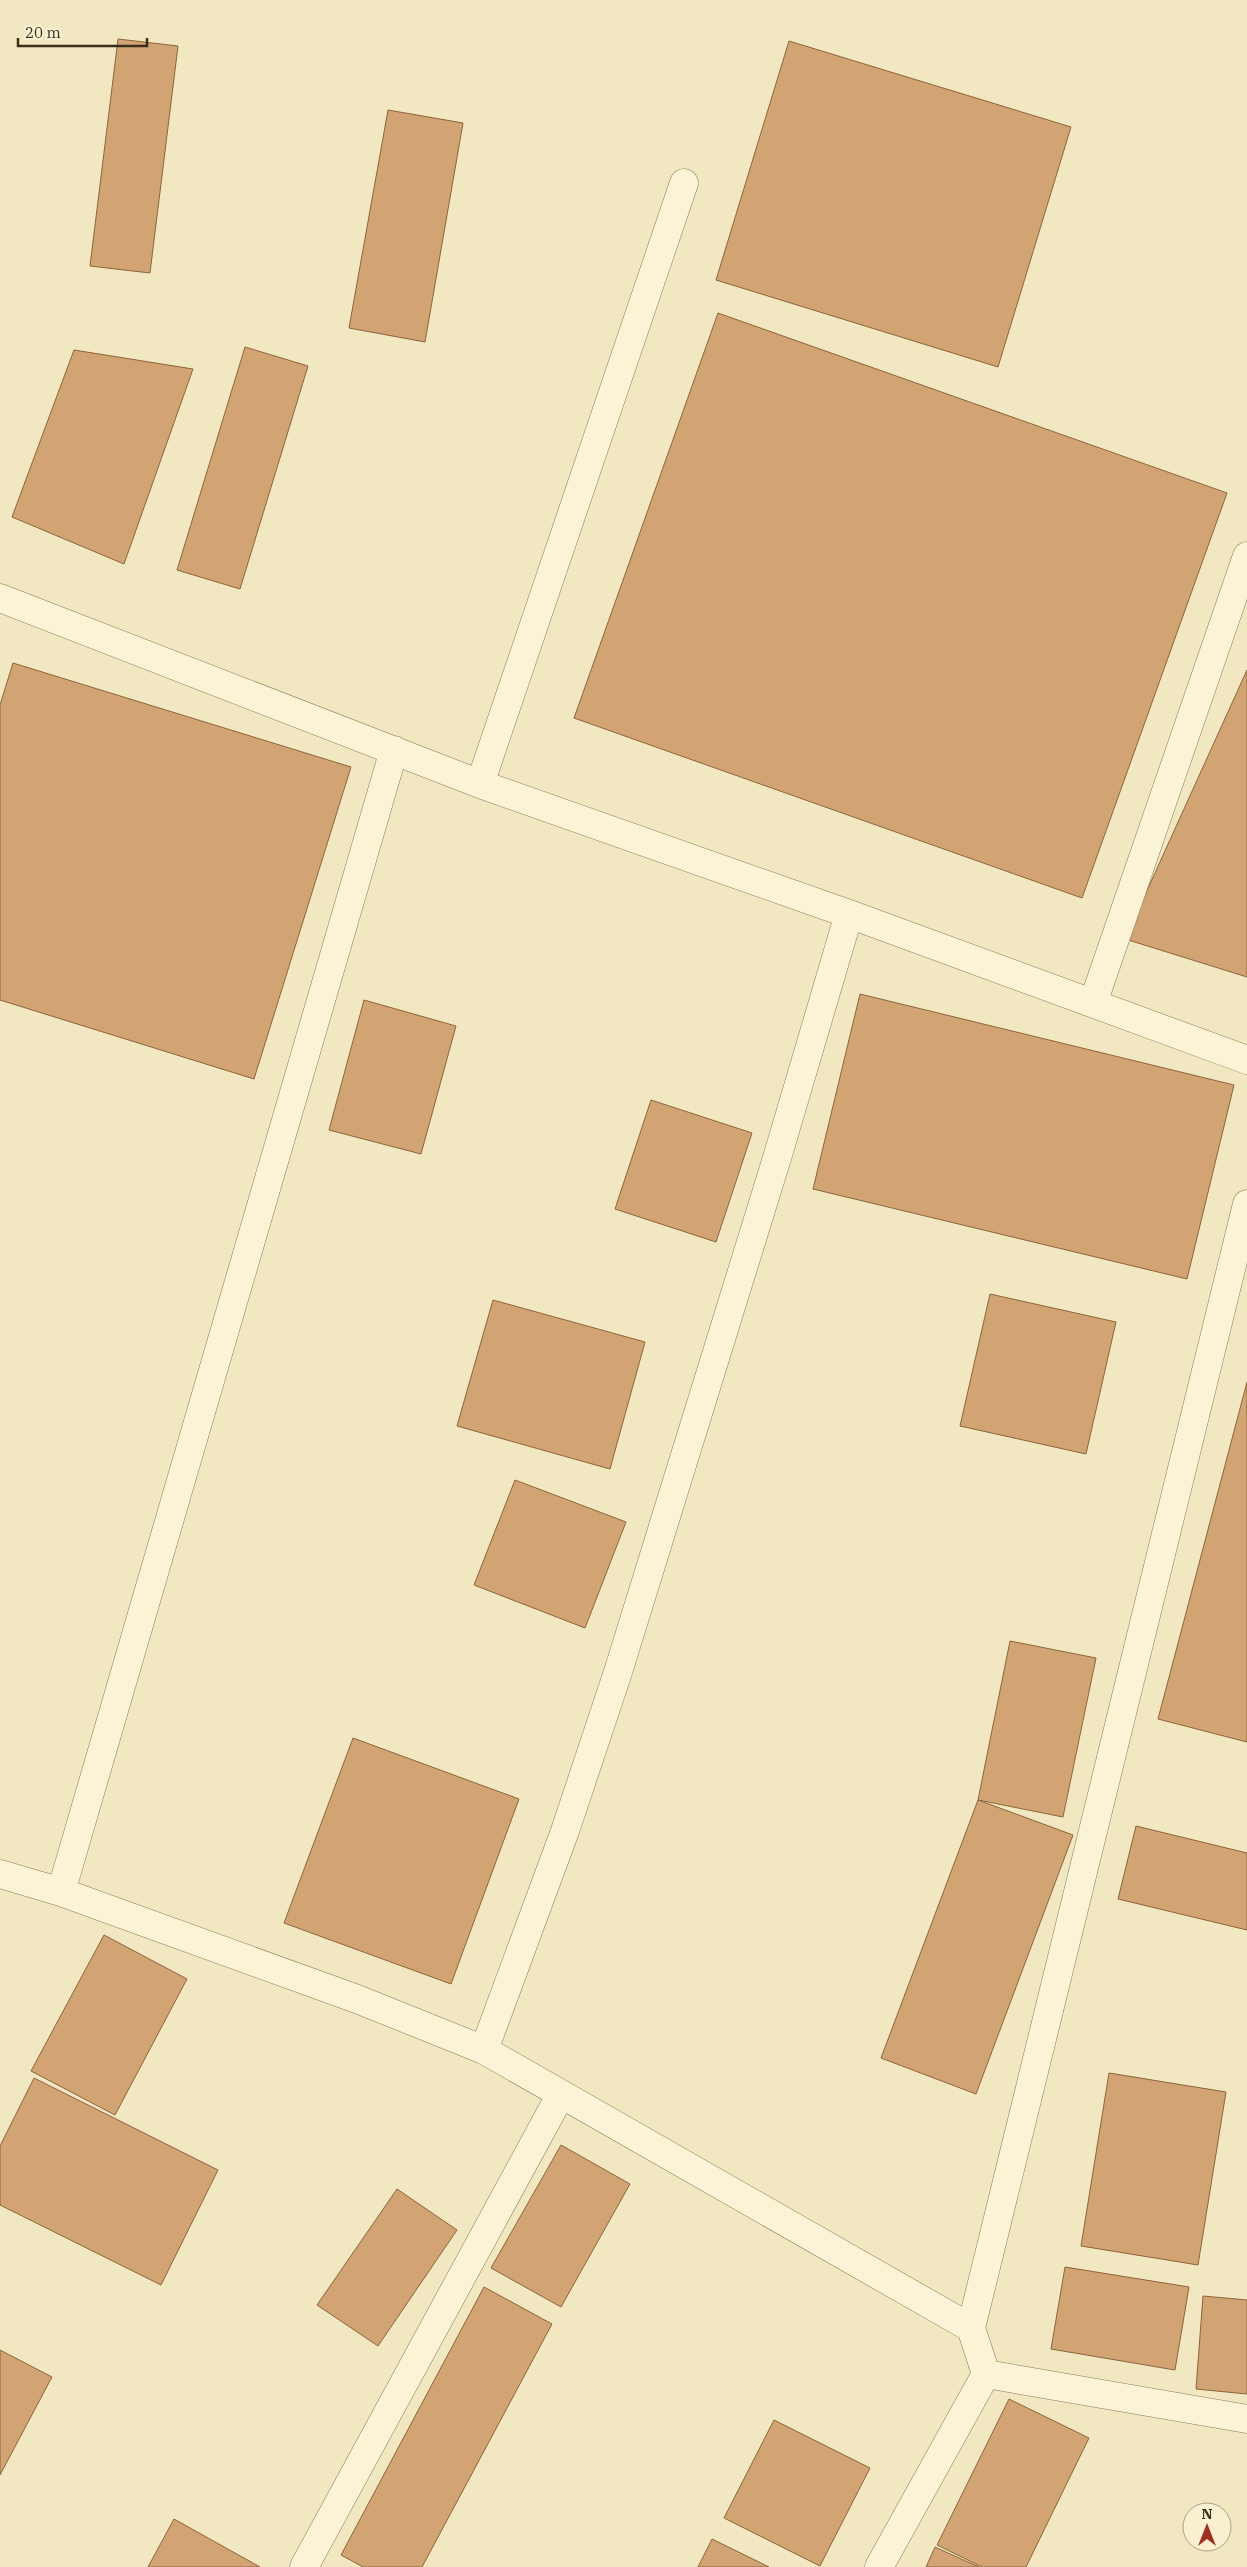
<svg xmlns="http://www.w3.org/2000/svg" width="1247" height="2567" font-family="'IBM Plex Serif',serif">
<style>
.building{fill:#d2a474;stroke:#8d643b}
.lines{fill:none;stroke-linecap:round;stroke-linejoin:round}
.minor-casing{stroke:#8c7857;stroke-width:29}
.minor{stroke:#fbf3d5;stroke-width:28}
</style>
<rect width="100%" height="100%" fill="#f1e7c1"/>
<!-- building -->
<path class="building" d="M118 39 178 46 150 273 90 266Z
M789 41 1071 127 998 367 716 280Z
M388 110 463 123 425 342 349 328Z
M718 313 1227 493 1082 898 574 718Z
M245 347 308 366 240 589 177 570Z
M74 350 193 369 124 564 12 517Z
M13 663 351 767 254 1079 0 1000V705Z
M1247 670V977L1125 939Z
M860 994 1234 1085 1187 1279 813 1189Z
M364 1000 456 1026 421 1154 329 1130Z
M651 1100 752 1133 716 1242 615 1209Z
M990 1294 1116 1322 1086 1454 960 1426Z
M493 1300 645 1342 610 1469 457 1426Z
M1247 1382V1742L1158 1719Z
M515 1480 626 1522 585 1628 474 1585Z
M1010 1641 1096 1658 1063 1817 978 1800Z
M353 1738 519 1799 451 1984 284 1923Z
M978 1800 1073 1835 976 2094 881 2058Z
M1136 1826 1247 1853V1930L1118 1899Z
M104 1935 187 1979 115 2115 31 2071Z
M1109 2073 1226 2092 1198 2265 1081 2246Z
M34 2078 218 2170 161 2285 0 2205V2146Z
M561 2145 630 2184 561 2307 491 2268Z
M397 2189 457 2230 378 2346 317 2305Z
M1065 2267 1189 2287 1175 2370 1051 2349Z
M484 2287 552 2324 422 2567H363L341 2555Z
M1203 2296 1247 2300V2394L1196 2389Z
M0 2350 52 2377 0 2475Z
M1009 2399 1089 2438 1026 2567H982L937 2545Z
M774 2420 870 2468 820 2566 724 2518Z
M174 2519 260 2567H148Z
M712 2539 769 2567H698Z
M935 2547 979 2567H926Z"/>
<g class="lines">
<defs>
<path id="minor" d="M0 598 480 784 849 914 1247 1060
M480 784 684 183
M1093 1003 1247 556
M0 1874 61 1892 357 1999 484 2050 971 2328
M61 1892 394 750
M484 2050 565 1831 618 1672 777 1158 849 914
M986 2374 1247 2419
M304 2567 561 2094
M879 2567 986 2374 971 2328 1247 1204"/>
</defs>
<!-- minor casing -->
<use href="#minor" class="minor-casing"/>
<!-- minor -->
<use href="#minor" class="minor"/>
</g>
<!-- north arrow -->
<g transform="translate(1207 2527)"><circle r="24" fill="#f8f0d1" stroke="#aca289"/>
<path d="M0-4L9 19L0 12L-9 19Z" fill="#9f2e23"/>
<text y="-8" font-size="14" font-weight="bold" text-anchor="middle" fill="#3b2e1c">N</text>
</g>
<!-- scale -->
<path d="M18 38v8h129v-8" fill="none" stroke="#3b2e1c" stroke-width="2.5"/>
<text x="25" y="38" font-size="15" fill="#3b2e1c" stroke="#f8f0d1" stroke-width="4" paint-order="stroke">20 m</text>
</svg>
